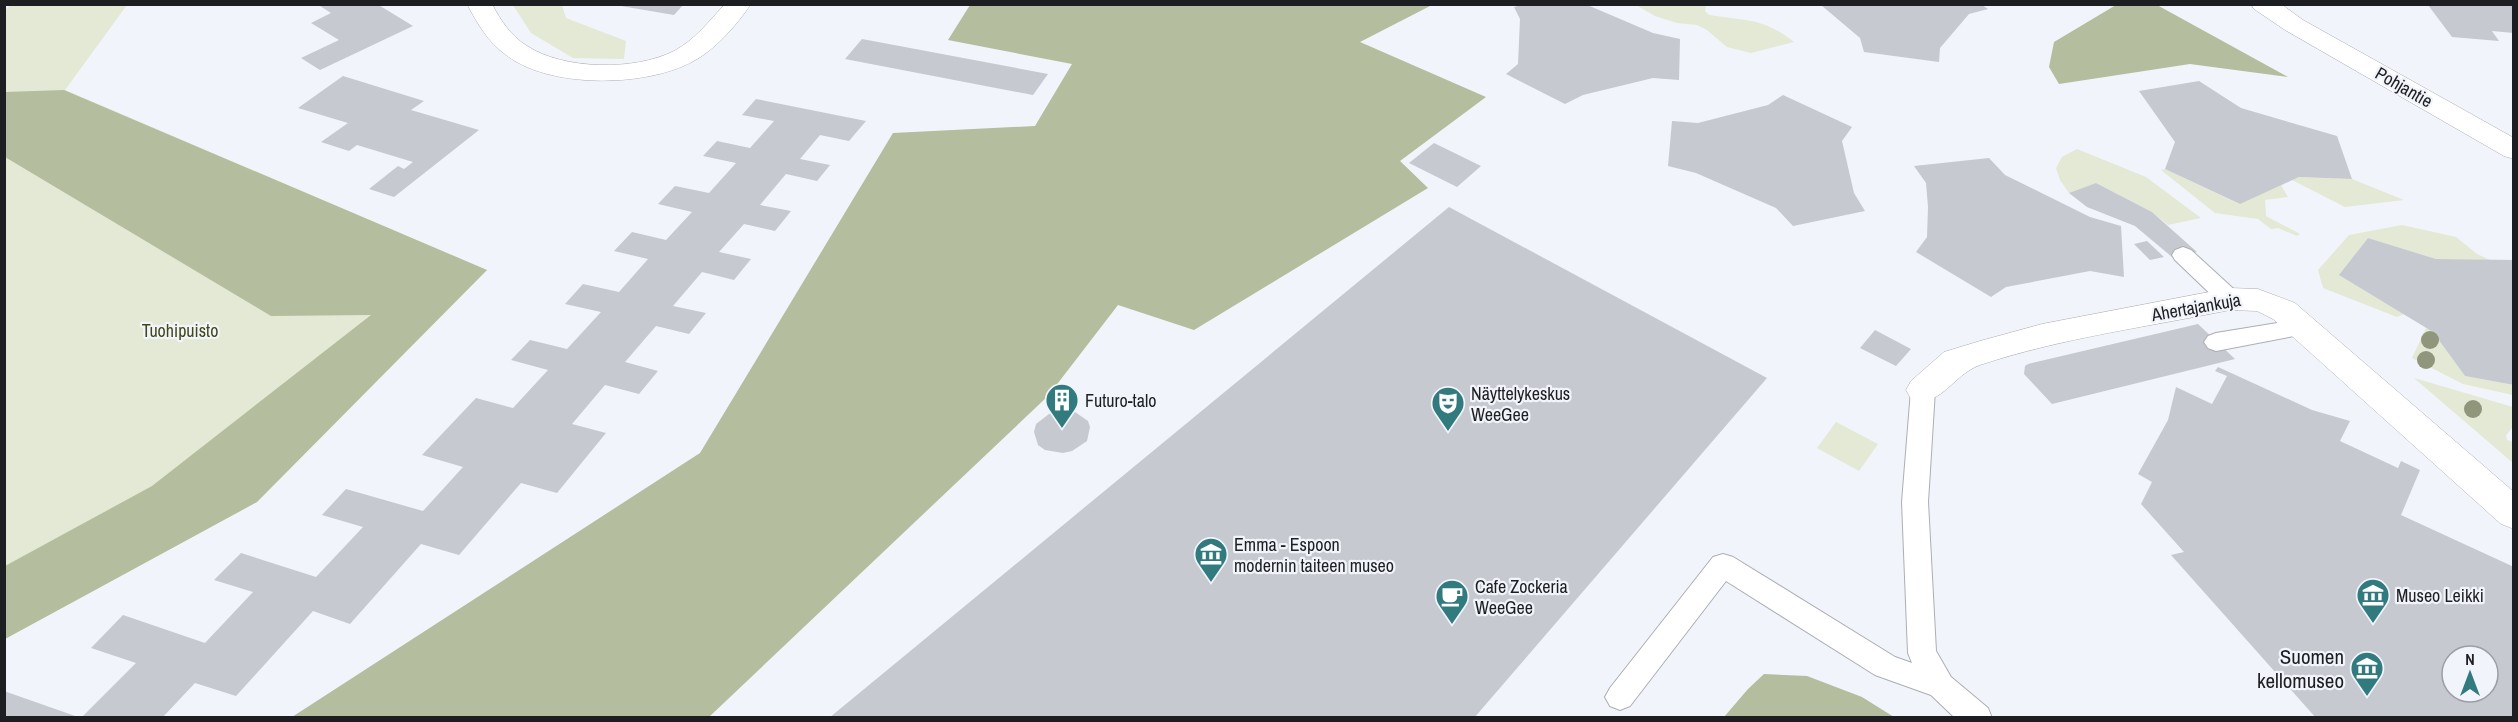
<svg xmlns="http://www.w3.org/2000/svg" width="2518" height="722" font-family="'Archivo Narrow',sans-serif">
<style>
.green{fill:#e3e9d4}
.forest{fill:#b4bd9d}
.building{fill:#c6c9cf;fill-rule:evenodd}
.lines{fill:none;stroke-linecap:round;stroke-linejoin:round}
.service-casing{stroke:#abaeb4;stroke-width:2}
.minor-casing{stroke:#abaeb4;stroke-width:1}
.secondary-casing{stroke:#abaeb4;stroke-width:1}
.service{fill:#fff;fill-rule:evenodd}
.minor{fill:#fff;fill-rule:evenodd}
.secondary{fill:#fff;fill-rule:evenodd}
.tree{fill:#8f967c}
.labels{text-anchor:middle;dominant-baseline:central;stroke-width:4.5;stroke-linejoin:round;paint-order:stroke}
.street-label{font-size:18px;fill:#1d1e21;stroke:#f1f4fa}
.park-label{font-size:18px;fill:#3f4915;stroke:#f1f4fa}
.poi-label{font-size:18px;fill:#1d1e21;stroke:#f1f4fa;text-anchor:start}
.near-poi-label{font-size:21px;fill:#1d1e21;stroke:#f1f4fa;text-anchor:end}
</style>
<rect width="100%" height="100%" fill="#f1f4fa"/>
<!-- green -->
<path class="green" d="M12 4 127 5 65 90 487 270 257 502 5 639V10Z
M513 5H562L566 18 626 41 624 59 573 58 531 33Z
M1636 5H1706L1705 11 1709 15C1745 21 1762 17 1794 42L1751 53 1727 47 1707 30 1697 25 1677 23 1655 16Z
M2077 149 2146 177 2201 218 2168 225 2152 212 2096 183 2069 193 2060 180 2056 168 2062 157Z
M2165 169 2239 204 2281 185 2288 197 2265 200 2266 216 2300 234 2297 236 2278 228 2271 229 2258 219 2215 213 2161 170Z
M2299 177 2352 179 2404 200 2345 207 2292 180Z
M2402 225 2456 237 2477 254 2490 260 2436 259 2368 238 2340 275 2404 314 2397 317 2323 288 2318 270 2349 235Z
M2426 328 2433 332 2465 376 2513 385V395L2463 384 2412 358Z
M2414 378 2513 407V427L2506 435 2507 440 2513 442V463Z
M1836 422 1878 444 1859 471 1817 448Z"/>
<!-- forest -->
<path class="forest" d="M2157 4V5L2288 77 2190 64 2059 84 2049 67 2054 42 2116 5Z
M970 5H1432L1360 42 1486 97 1400 161 1428 188 1194 330 1118 305 1048 396 709 717H292L700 453 893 133 1035 126 1072 64 948 40Z
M64 90 487 270 257 502 5 639V566L152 486 371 315 271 316 5 157V92Z
M1764 674 1807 676 1862 697 1894 717H1724L1748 689Z"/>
<!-- building -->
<path class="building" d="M317 4H377L413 26 320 70 301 58 339 40 311 23 331 13Z
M609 4H684L674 15Z
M1526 4H1585L1653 33 1680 39 1679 80 1653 78 1583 95 1565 104 1506 74 1518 64 1520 19 1514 7Z
M1821 5H1982L1988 9 1969 14 1940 48 1939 62 1864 52 1860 38Z
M2428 5H2511L2514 7V33L2492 31 2499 41 2452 37Z
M862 39 1048 74 1033 95 845 59Z
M343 76 424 101 411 110 479 130 394 197 369 189 398 166 404 169 413 162 357 145 349 151 321 142 348 123 298 108Z
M2199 81 2241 108 2337 136 2352 179 2299 177 2240 204 2165 169 2175 142 2139 91Z
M1783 95 1852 127 1842 141 1854 193 1865 211 1793 226 1776 208 1696 173 1668 166 1672 121 1698 123 1768 105Z
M756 99 866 121 849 141 820 135 800 159 830 165 817 181 786 174 760 205 791 211 775 231 744 224 719 252 751 259 734 280 702 272 673 306 706 313 689 334 656 326 625 362 658 371 639 394 605 385 572 424 606 433 557 493 521 483 459 555 421 544 350 624 313 611 236 696 195 683 162 718H81L136 663 91 648 123 615 205 643 253 592 214 580 241 553 316 577 363 527 322 515 346 489 423 511 463 467 422 455 476 398 513 408 548 370 511 360 530 340 567 349 601 312 565 304 583 284 619 292 648 259 614 251 632 232 666 240 692 212 658 204 675 186 709 193 736 163 703 156 717 141 750 148 774 121 742 115Z
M1434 143 1481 166 1457 187 1409 163Z
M1989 158 2005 175 2090 217 2121 226 2124 277 2090 271 2006 287 1991 297 1916 252 1927 237 1928 207 1926 183 1914 166Z
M2096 183 2152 212 2197 252 2172 257 2135 226 2087 207 2069 193Z
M1449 207 1767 378 1474 718H829Z
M2368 238 2436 259 2514 260V385L2465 376 2433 332 2339 275Z
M2147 241 2164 257 2150 260 2134 244Z
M2198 324 2235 359 2052 404 2024 374 2025 366 2028 364Z
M1875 330 1911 349 1896 366 1860 348Z
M2218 367 2312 410 2350 421 2340 441 2398 468 2401 461 2420 470 2401 515 2514 567V718H2316L2171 555 2184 552 2141 504 2152 482 2138 474 2168 420 2176 387 2212 404 2227 376 2215 371ZM2452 656H2488V692H2452Z
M1067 410 1075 412 1088 421 1090 427 1087 441 1072 451 1063 453 1045 450 1038 445 1034 432 1036 424 1049 414Z
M4 691 78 717V718H4Z"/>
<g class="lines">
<defs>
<path id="service" d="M2183 247 2191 250 2238 293 2241 299 2238 305 2230 307 2222 305 2175 260 2172 255 2175 250Z
M2302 319 2310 321 2314 327 2310 333 2216 351 2208 348 2204 342 2208 336 2216 333Z
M1923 381 1932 384 1935 390 1928 502 1936 651 1951 677 1988 708 1992 718H1955L1931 695 1875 675 1726 581 1630 706 1620 710 1610 706 1605 697 1610 688 1713 557 1723 554 1733 557 1895 657 1912 663 1908 653 1902 502 1911 390 1914 384Z"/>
<path id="minor" d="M467 4H492C501 21 511 36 527 46 564 70 635 71 674 51 695 40 709 21 725 4H751C736 26 715 50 692 62 645 87 550 89 506 55 488 42 477 23 467 4Z
M2230 288 2258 289 2295 303 2514 492V529L2501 524 2273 319 2257 311 2230 310C2147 327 2061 338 1980 365 1952 375 1942 408 1911 399L1906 390 1911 381 1944 352 1980 341 2042 324Z"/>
<path id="secondary" d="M2251 4H2281L2303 20 2514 138V159L2504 156 2285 30 2254 9Z"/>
</defs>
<!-- service casing -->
<use href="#service" class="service-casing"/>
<!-- minor casing -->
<use href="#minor" class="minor-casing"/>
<!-- secondary casing -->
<use href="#secondary" class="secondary-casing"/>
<!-- service -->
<use href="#service" class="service"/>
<!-- minor -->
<use href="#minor" class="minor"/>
<!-- secondary -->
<use href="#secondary" class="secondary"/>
</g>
<!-- trees -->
<g class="tree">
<circle cx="2430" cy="340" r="9"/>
<circle cx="2426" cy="360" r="9"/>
<circle cx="2473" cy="409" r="9"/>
</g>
<!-- icons -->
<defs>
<symbol id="building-pin" viewBox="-11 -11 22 30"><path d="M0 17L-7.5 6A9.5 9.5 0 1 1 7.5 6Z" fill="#317a7e" stroke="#f1f4fa"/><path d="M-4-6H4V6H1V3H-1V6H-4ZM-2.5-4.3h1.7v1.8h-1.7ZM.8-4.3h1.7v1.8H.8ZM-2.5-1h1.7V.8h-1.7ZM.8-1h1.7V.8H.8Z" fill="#fff"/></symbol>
<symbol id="theatre-pin" viewBox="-11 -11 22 30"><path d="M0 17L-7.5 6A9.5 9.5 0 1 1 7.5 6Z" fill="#317a7e" stroke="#f1f4fa"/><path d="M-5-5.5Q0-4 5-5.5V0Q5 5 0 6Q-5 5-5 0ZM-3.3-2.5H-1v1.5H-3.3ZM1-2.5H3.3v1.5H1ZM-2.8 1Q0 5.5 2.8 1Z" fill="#fff"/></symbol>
<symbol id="museum-pin" viewBox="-11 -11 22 30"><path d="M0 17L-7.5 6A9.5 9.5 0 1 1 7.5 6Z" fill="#317a7e" stroke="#f1f4fa"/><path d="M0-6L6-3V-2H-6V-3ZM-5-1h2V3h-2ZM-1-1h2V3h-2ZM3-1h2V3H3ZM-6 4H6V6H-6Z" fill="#fff"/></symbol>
<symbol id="cafe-pin" viewBox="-11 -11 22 30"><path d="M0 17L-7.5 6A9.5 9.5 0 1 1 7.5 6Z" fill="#317a7e" stroke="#f1f4fa"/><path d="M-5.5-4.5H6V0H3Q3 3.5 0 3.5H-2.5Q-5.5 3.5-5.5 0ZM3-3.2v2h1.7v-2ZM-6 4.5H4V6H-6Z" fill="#fff"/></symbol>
</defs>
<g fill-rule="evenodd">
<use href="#building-pin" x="1043" y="381" width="38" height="52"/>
<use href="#theatre-pin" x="1429" y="384" width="38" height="52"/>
<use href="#museum-pin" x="1192" y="535" width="38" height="52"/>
<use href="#museum-pin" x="2354" y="576" width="38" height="52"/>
<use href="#cafe-pin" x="1433" y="577" width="38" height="52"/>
<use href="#museum-pin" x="2348" y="649" width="38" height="52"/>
</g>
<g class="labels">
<!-- street labels -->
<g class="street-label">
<text transform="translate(2404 87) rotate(30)">Pohjantie</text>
<text transform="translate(2196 307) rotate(-10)">Ahertajankuja</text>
</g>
<!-- park labels -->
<g class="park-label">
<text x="180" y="330">Tuohipuisto</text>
</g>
<!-- poi labels -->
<g class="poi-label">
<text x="1471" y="393">Näyttelykeskus<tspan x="1471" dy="21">WeeGee</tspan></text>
<text x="1085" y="400">Futuro-talo</text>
<text x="1234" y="544">Emma - Espoon<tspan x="1234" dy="21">modernin taiteen museo</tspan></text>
<text x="1475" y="586">Cafe Zockeria<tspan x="1475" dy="21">WeeGee</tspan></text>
<text x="2396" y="595">Museo Leikki</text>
</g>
<!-- near-poi labels -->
<g class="near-poi-label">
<text x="2344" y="656">Suomen<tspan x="2344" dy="24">kellomuseo</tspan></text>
</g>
</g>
<!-- border -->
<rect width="2518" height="722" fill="none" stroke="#1d1e21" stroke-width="12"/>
<!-- north arrow -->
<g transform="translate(2470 674)"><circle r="28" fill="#f1f4fa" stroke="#9c9ea3" stroke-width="1.5"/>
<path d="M0-4.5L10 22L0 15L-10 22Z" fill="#317a7e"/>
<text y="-9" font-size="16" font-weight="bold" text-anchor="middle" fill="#1d1e21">N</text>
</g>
</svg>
